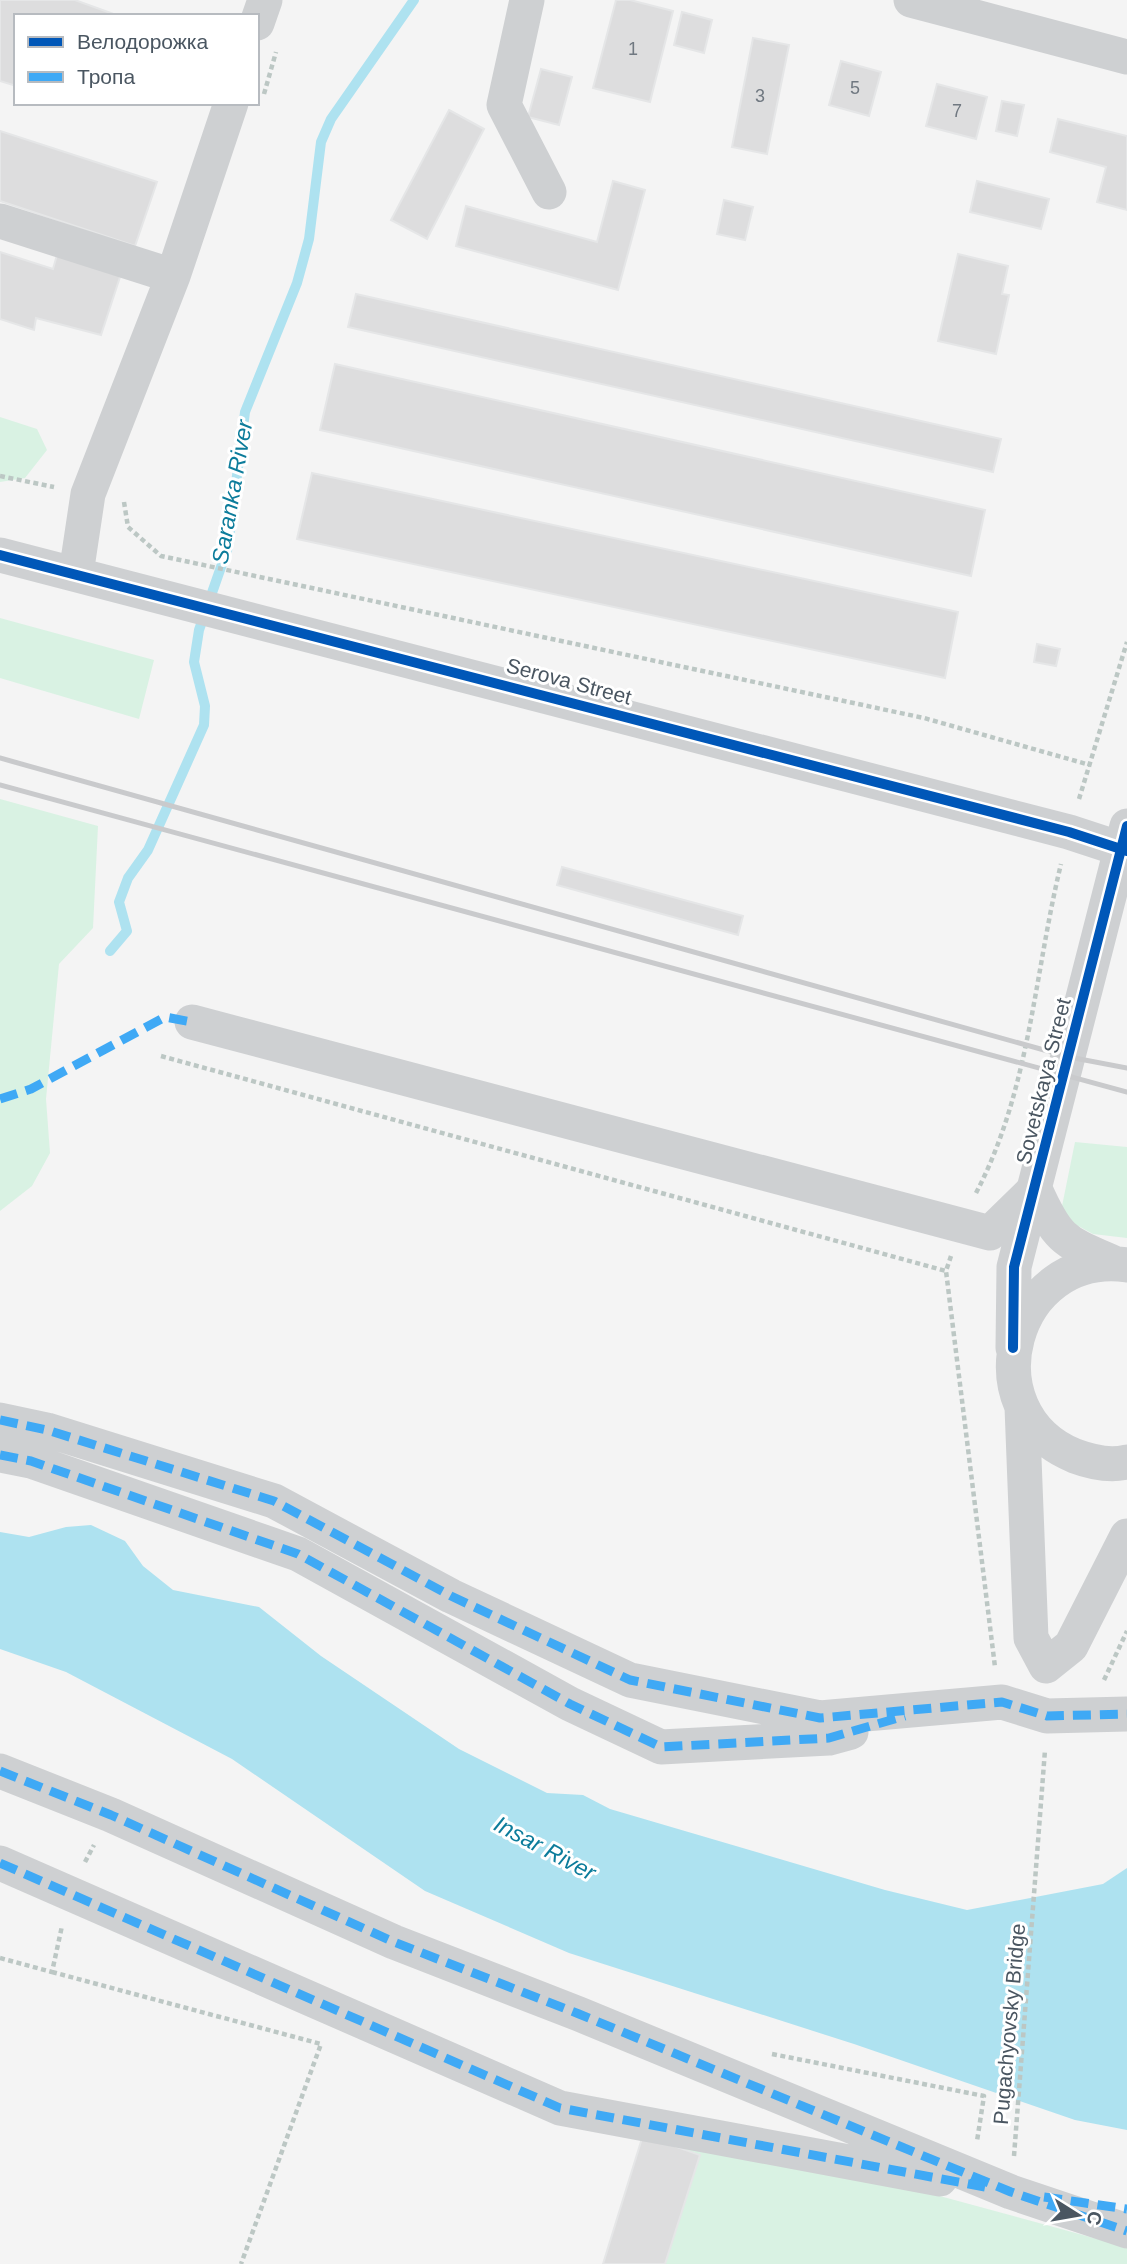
<svg xmlns="http://www.w3.org/2000/svg" width="1127" height="2264" font-family="Arial,sans-serif">
<style>
.green{fill:#d9f2e3}
.water{fill:#aee2f0}
.lines{fill:none;stroke-linecap:round;stroke-linejoin:round}
.stream{stroke:#aee2f0;stroke-width:10}
.building{fill:#ddddde;stroke:#e5e6e7;stroke-width:2}
.path{stroke:#bcc7c4;stroke-width:4.5;stroke-dasharray:5 3.5;stroke-linecap:butt}
.minor{stroke:#ced0d2;stroke-width:35}
.rail{stroke:#c9cacc;stroke-width:5}
.quiet{stroke:#3fa9f5;stroke-width:9;stroke-dasharray:18 9;stroke-linecap:butt}
.cycleway-casing{stroke:#fff;stroke-width:15}
.cycleway{stroke:#0057b8;stroke-width:10}
.labels{text-anchor:middle;dominant-baseline:central;stroke-width:6;stroke-linejoin:round;paint-order:stroke}
.number-label{font-size:18px;fill:#707881}
.street-label{font-size:21px;fill:#4a5661;stroke:#fff}
.water-label{font-size:23px;font-style:italic;fill:#0c7c9b;stroke:#fff}
</style>
<rect width="100%" height="100%" fill="#f4f4f4"/>
<!-- green -->
<path class="green" d="M0 417 37 429 47 450 25 478 0 482Z
M0 618 154 660 139 719 0 678Z
M0 799 98 826 93 928 59 964 46 1099 50 1153 32 1186 0 1211Z
M1075 1142 1127 1147V1238L1093 1234 1060 1216Z
M653 2118 1127 2247V2264H603Z"/>
<!-- water -->
<path class="water" d="M91 1525 125 1541 143 1566 173 1590 259 1607 321 1656 459 1749 547 1793 583 1795 610 1809 885 1890 967 1910 1103 1884 1127 1868V2130L1075 2120 854 2044 569 1953 425 1891 232 1759 66 1672 0 1649V1532L29 1537 66 1527Z"/>
<g class="lines">
<!-- stream -->
<path class="stream" d="M110 951 127 931 119 902 128 878 148 850 204 725 205 706 194 662 199 630 228 547 245 412 297 283 309 239 321 142 331 119 414 0"/>
</g>
<!-- building -->
<path class="building" d="M0 0H75L119 16H16V86L0 81Z
M616 0H630L673 11 650 102 593 88Z
M682 12 712 20 704 53 674 45Z
M753 38 789 45 767 154 732 147Z
M841 61 881 72 869 116 829 105Z
M541 69 572 77 559 125 528 117Z
M937 84 987 97 976 139 926 126Z
M1002 101 1024 105 1017 136 996 131Z
M449 110 484 129 427 239 391 220Z
M1058 119 1127 136V210L1097 202 1106 167 1050 152Z
M0 131 157 182 135 246 0 201Z
M613 181 645 190 618 290 456 246 466 206 597 242Z
M977 181 1049 199 1041 229 970 212Z
M724 200 753 207 745 240 717 234Z
M0 252 53 269 57 255 121 274 101 335 36 318 34 330 0 319Z
M958 254 1008 266 1002 294 1009 295 996 354 938 341Z
M356 294 1001 439 993 472 348 327Z
M335 364 985 510 971 576 320 430Z
M312 473 958 612 945 678 297 539Z
M1037 644 1060 649 1056 666 1034 662Z
M562 867 743 916 738 935 557 885Z
M643 2135 700 2155 665 2264H603Z"/>
<g class="lines">
<!-- path -->
<path class="path" d="M264 94 276 52
M0 476 54 487
M124 502 128 527 161 556 924 718 1090 765
M1079 799 1127 642
M161 1056 946 1271
M976 1193C1030 1090 1034 975 1061 864
M951 1256 946 1271 995 1667
M1104 1680 1127 1631
M85 1862 94 1845
M0 1958 52 1972 62 1926
M52 1972 321 2044 241 2264
M772 2054 984 2096 977 2141
M1014 2156 1045 1750"/>
<!-- minor -->
<path class="minor" d="M527 0 504 105 549 192
M911 0 1127 57
M257 23 265 0
M0 221 173 276
M0 555 1069 832 1127 851
M76 574 88 494 173 276 231 103
M192 1022 990 1233 1035 1189
M1035 1189C1058 1241 1064 1241 1114 1263
M1127 1265C1012 1249 967 1412 1075 1456 1091 1462 1110 1466 1127 1462
M1013 1348 1014 1267 1127 826
M1022 1407 1031 1638 1046 1666 1071 1646 1127 1536
M0 1420 47 1430 274 1501 451 1596 630 1680 820 1718 1002 1702 1047 1716 1127 1714
M0 1455 31 1461 298 1554 570 1704 661 1747 829 1738 851 1732
M0 1771 111 1815 394 1942 579 2014 1011 2192 1127 2231
M0 1863 560 2108 940 2179"/>
<!-- rail -->
<path class="rail" d="M0 758 1069 1057 1127 1068
M0 785 1127 1092"/>
<!-- quiet -->
<path class="quiet" d="M0 1099 31 1089 165 1017 192 1022
M0 1420 47 1430 274 1501 451 1596 630 1680 820 1718 1002 1702 1047 1716 1127 1714
M0 1455 31 1461 298 1554 570 1704 661 1747 829 1738 905 1716
M0 1771 111 1815 394 1942 579 2014 1011 2192 1127 2231
M0 1863 560 2108 985 2187
M1044 2197 1127 2209"/>
<defs>
<path id="cycleway" d="M0 555 1069 832 1127 851
M1013 1348 1014 1267 1127 826"/>
</defs>
<!-- cycleway casing -->
<use href="#cycleway" class="cycleway-casing"/>
<!-- cycleway -->
<use href="#cycleway" class="cycleway"/>
</g>
<g class="labels">
<!-- number labels -->
<g class="number-label">
<text x="633" y="49">1</text>
<text x="855" y="88">5</text>
<text x="760" y="96">3</text>
<text x="957" y="111">7</text>
</g>
<!-- street labels -->
<g class="street-label">
<text transform="translate(569 681) rotate(15)">Serova Street</text>
<text transform="translate(1043 1081) rotate(-76)">Sovetskaya Street</text>
<text transform="translate(1009 2024) rotate(-85)">Pugachyovsky Bridge</text>
</g>
<!-- water labels -->
<g class="water-label">
<text transform="translate(232 492) rotate(-80)">Saranka River</text>
<text transform="translate(545 1848) rotate(28)">Insar River</text>
</g>
</g>
<!-- legend -->
<rect x="14" y="14" width="245" height="91" fill="#ffffff" stroke="#b7bbc0" stroke-width="2"/>
<rect x="28" y="37" width="35" height="10" fill="#0057b8" stroke="#b7bbc0" stroke-width="2"/>
<text x="77" y="49" font-size="21" fill="#4a5661">Велодорожка</text>
<rect x="28" y="72" width="35" height="10" fill="#3fa9f5" stroke="#b7bbc0" stroke-width="2"/>
<text x="77" y="84" font-size="21" fill="#4a5661">Тропа</text>
<!-- north arrow -->
<g transform="translate(1078 2215) rotate(101)" stroke="#ffffff" stroke-width="5" paint-order="stroke">
<path d="M0-5L12 26L0 18L-12 26Z" fill="#4a5661"/>
<text y="-10" font-size="19" font-weight="bold" text-anchor="middle" fill="#4a5661">С</text>
</g>
</svg>
